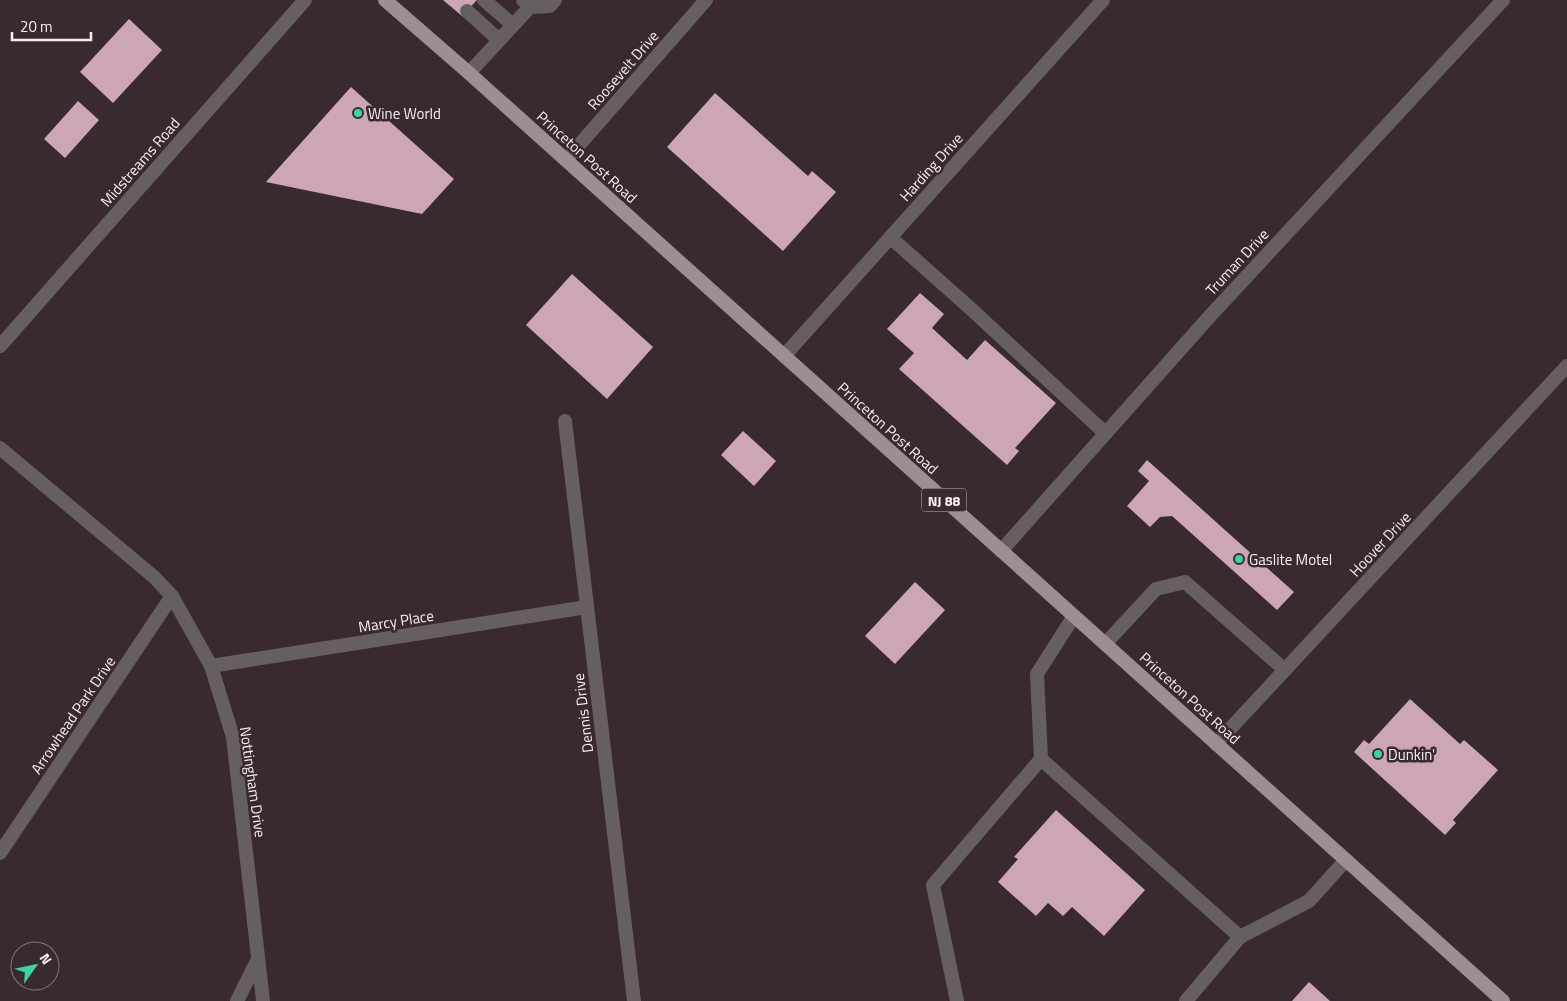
<svg xmlns="http://www.w3.org/2000/svg" width="1567" height="1001" font-family="'Titillium Web',sans-serif">
<style>
.building{fill:#cca6b8}
.lines{fill:none;stroke-linecap:round;stroke-linejoin:round}
.service{stroke:#665f62;stroke-width:14}
.minor{stroke:#665f62;stroke-width:14}
.tertiary{stroke:#665f62;stroke-width:14}
.primary{stroke:#9c8e94;stroke-width:14}
.poi-dot{fill:#3ad4a5;stroke:#382a30;stroke-width:2}
.labels{text-anchor:middle;dominant-baseline:central;stroke-width:5;stroke-linejoin:round;paint-order:stroke}
.shield{fill:#382a30;stroke:#beb3b8;stroke-width:1}
.shield-label{font-size:14px;font-weight:bold;fill:#f7eef2}
.street-label{font-size:15px;fill:#f7eef2;stroke:#382a30}
.poi-label{font-size:15px;fill:#f7eef2;stroke:#382a30;text-anchor:start}
</style>
<rect width="100%" height="100%" fill="#382a30"/>
<!-- building -->
<path class="building" d="M443 0H477L462 16Z
M129 19 162 50 113 103 80 72Z
M351 87 454 179 422 214 266 182Z
M715 93 808 176 812 171 836 192 783 251 667 147Z
M78 101 99 120 65 158 44 139Z
M572 274 653 347 607 399 526 325Z
M920 293 944 314 932 328 967 360 985 340 1056 403 1015 448 1019 451 1007 465 899 369 914 353 887 329Z
M743 431 776 461 754 486 721 455Z
M1147 460 1294 592 1277 610 1172 516 1160 517 1150 527 1127 506 1149 481 1138 471Z
M915 582 945 610 895 664 865 636Z
M1410 699 1460 744 1464 740 1498 770 1453 820 1456 823 1445 835 1354 752 1364 740 1369 744Z
M1056 810 1145 890 1104 936 1072 907 1063 916 1048 903 1036 916 998 882 1018 859 1014 857Z
M1309 982 1330 1001H1292Z"/>
<g class="lines">
<!-- service -->
<path class="service" d="M484 0 513 25
M523 0 530 7 550 6 555 0
M467 11 499 40
M469 73 530 7
M890 237 970 308 1105 433
M1105 644 1156 589 1185 582 1285 670
M1041 759 1037 674 1074 616
M957 1001 933 885 1041 759 1240 937
M1186 1001 1240 937 1309 901 1346 860"/>
<!-- minor -->
<path class="minor" d="M566 160 706 0
M784 356 1103 0
M565 421 634 1001
M0 448 154 577 172 596 211 666 233 737 263 1001
M1001 551 1210 316 1503 0
M211 666 587 607
M1216 744 1567 366
M0 853 172 596
M237 1001 258 959"/>
<!-- tertiary -->
<path class="tertiary" d="M0 346 305 0"/>
<!-- primary -->
<path class="primary" d="M385 0 469 73 1503 1001"/>
</g>
<!-- markers -->
<g class="poi-dot">
<circle cx="358" cy="113" r="5"/>
<circle cx="1239" cy="559" r="5"/>
<circle cx="1378" cy="754" r="5"/>
</g>
<g class="labels">
<!-- shield labels -->
<rect class="shield" x="921.5" y="488.5" width="45" height="23" rx="4"/>
<g class="shield-label">
<text x="944" y="500">NJ 88</text>
</g>
<!-- street labels -->
<g class="street-label">
<text transform="translate(623 70) rotate(-49)">Roosevelt Drive</text>
<text transform="translate(587 157) rotate(42)">Princeton Post Road</text>
<text transform="translate(140 162) rotate(-49)">Midstreams Road</text>
<text transform="translate(931 167) rotate(-48)">Harding Drive</text>
<text transform="translate(1237 262) rotate(-47)">Truman Drive</text>
<text transform="translate(888 428) rotate(42)">Princeton Post Road</text>
<text transform="translate(1380 544) rotate(-47)">Hoover Drive</text>
<text transform="translate(396 621) rotate(-9)">Marcy Place</text>
<text transform="translate(1190 698) rotate(42)">Princeton Post Road</text>
<text transform="translate(583 713) rotate(-97)">Dennis Drive</text>
<text transform="translate(73 715) rotate(-56)">Arrowhead Park Drive</text>
<text transform="translate(253 782) rotate(82)">Nottingham Drive</text>
</g>
<!-- poi labels -->
<g class="poi-label">
<text x="368" y="113">Wine World</text>
<text x="1249" y="559">Gaslite Motel</text>
<text x="1388" y="754">Dunkin'</text>
</g>
</g>
<!-- north arrow -->
<g transform="translate(35 966) rotate(57)"><circle r="24" fill="#382a30" stroke="#84787e"/>
<path d="M0-4L9 19L0 12L-9 19Z" fill="#3ad4a5"/>
<text y="-8" font-size="14" font-weight="bold" text-anchor="middle" fill="#f7eef2">N</text>
</g>
<!-- scale -->
<path d="M12 32v8h79v-8" fill="none" stroke="#f7eef2" stroke-width="2.5"/>
<text x="20" y="32" font-size="15" fill="#f7eef2" stroke="#382a30" stroke-width="4" paint-order="stroke">20 m</text>
</svg>
